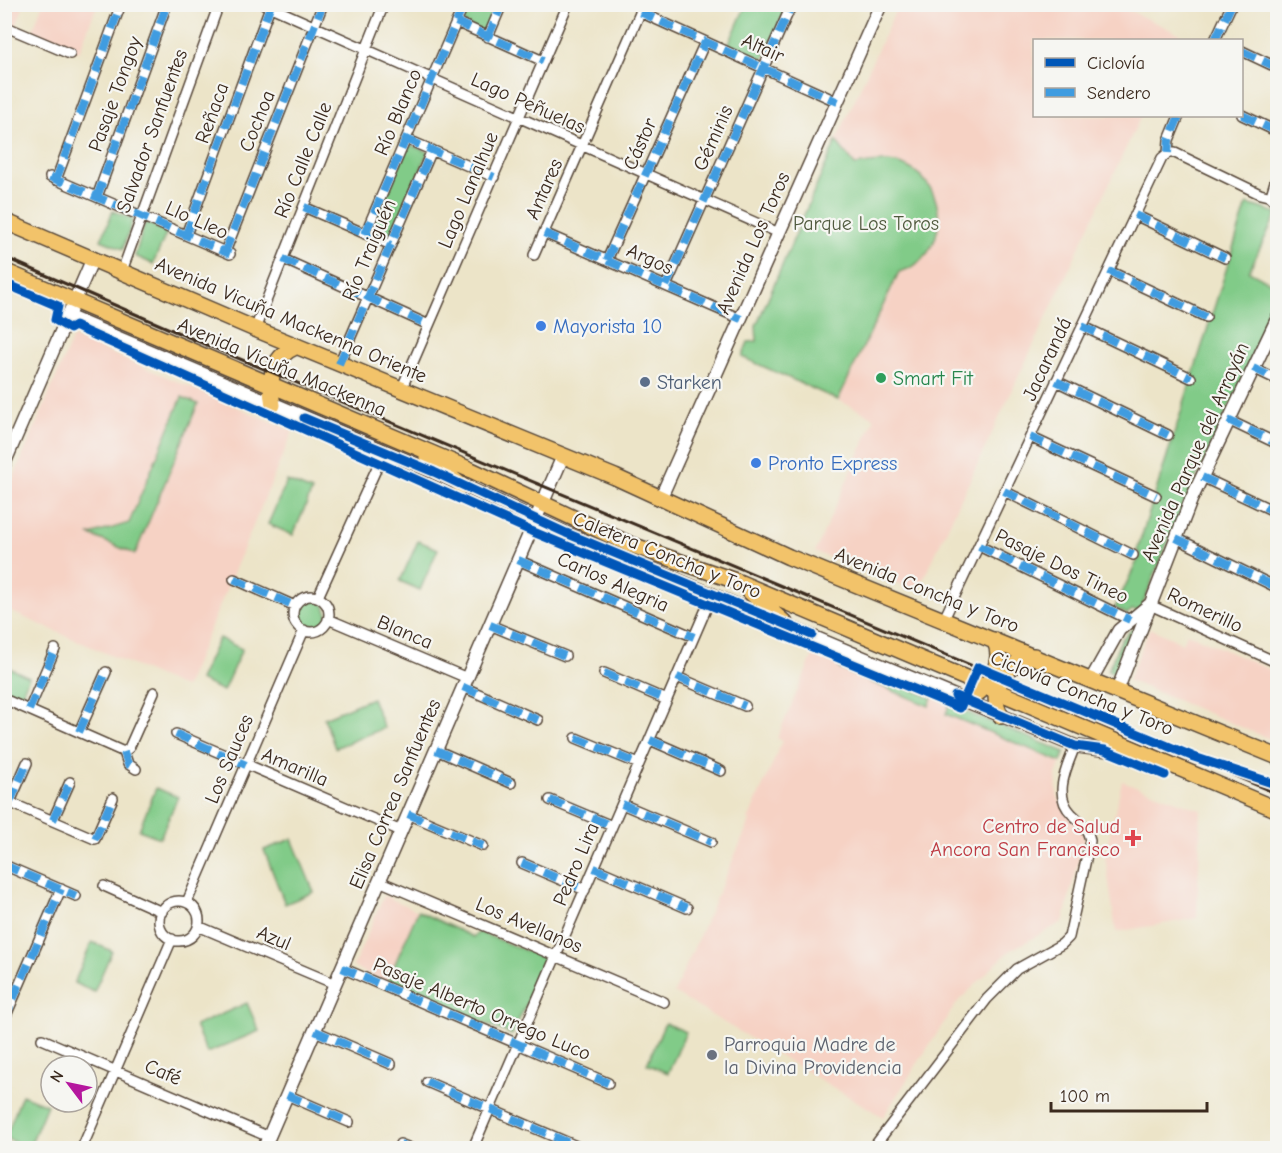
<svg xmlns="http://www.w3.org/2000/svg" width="1282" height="1153" font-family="'Comic Neue',sans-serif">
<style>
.built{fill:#f6d2c4}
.green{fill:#81cb88;stroke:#5e7a53;stroke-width:1.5}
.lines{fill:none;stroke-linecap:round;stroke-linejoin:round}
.minor-casing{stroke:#564638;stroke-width:12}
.tertiary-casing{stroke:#564638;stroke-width:15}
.primary-casing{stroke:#564638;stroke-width:18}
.minor{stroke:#fff;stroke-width:9}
.tertiary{stroke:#fff;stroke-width:12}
.primary{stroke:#f2c36a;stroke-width:15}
.rail{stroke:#3b2a1e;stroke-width:3}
.quiet{stroke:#3f9ce0;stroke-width:8;stroke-dasharray:15 8;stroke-linecap:butt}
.cycleway-casing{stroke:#f6f6f2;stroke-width:13}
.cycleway{stroke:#0057b8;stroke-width:9}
.shop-dot{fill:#3f7fe0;stroke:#f6f6f2;stroke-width:2}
.leisure-dot{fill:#2e9e5b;stroke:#f6f6f2;stroke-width:2}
.service-dot{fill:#5c6f8a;stroke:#f6f6f2;stroke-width:2}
.health-dot{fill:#e0444e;stroke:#f6f6f2;stroke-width:2}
.worship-dot{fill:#6b7280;stroke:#f6f6f2;stroke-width:2}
.labels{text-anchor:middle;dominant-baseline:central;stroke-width:4.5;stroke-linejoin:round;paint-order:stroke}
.street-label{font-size:20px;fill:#3b2a1e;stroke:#f6f6f2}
.park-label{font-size:20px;fill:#505a3e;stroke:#f6f6f2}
.shop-label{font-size:20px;fill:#366cbe;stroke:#f6f6f2;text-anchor:start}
.leisure-label{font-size:20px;fill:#27864d;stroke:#f6f6f2;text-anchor:start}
.service-label{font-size:20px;fill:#4e5e75;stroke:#f6f6f2;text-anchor:start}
.health-label{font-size:20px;fill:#be3a42;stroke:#f6f6f2;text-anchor:end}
.worship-label{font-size:20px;fill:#5b616d;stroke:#f6f6f2;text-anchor:start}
</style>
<rect width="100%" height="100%" fill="#f6f6f2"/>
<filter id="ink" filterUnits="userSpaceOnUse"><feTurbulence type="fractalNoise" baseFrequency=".0167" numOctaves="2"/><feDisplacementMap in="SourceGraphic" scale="12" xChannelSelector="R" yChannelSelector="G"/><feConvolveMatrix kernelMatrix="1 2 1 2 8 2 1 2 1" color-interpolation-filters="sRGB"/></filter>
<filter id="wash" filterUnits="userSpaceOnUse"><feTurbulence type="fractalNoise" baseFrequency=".008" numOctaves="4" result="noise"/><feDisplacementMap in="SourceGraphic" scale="24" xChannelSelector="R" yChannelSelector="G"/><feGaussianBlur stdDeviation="1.35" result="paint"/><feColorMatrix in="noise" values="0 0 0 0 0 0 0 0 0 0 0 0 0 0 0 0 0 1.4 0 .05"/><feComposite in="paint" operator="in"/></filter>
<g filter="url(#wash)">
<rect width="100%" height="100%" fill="#ece4c8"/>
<!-- built -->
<path class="built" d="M4 5H24L16 26 5 21Z
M42 5H97L79 52 32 33Z
M898 5H1117L1180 34 1177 40H1034V116H1141L923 580 913 589 815 552 875 418 838 400 900 272 911 270 926 256 938 234 939 217 936 204 885 161 855 166 836 141Z
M73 337 293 431 185 688 5 609V498Z
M1150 628 1182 643 1187 633 1277 673V742L1128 680Z
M815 650 1065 752 1056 774 1057 794 1060 802 1083 830 1084 839 1063 922 1009 951 956 1004 883 1117 674 993 750 821 748 820 782 742 777 738Z
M1122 781 1201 810 1197 918 1116 932 1105 855Z
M384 896 418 911 387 982 353 967Z"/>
<!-- green -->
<path class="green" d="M467 5H496L484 33 460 21Z
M746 5H773L785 10 762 63 727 48Z
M836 141 855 165C872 163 889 159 905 166 952 186 949 259 899 272L838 400 742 357 748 342 757 341 756 326Z
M408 144 428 152 391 242 370 232Z
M1247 204 1277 213 1249 271 1277 286V305L1182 507 1140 611 1132 610 1127 614 1115 608 1139 557 1140 553 1137 551Z
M113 211 133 219 123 249 101 240Z
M145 222 167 232 153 264 135 256Z
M182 397 198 404 135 554 90 535 129 523Z
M287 481 312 491 293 535 268 524Z
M418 541 438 549 420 590 400 581Z
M295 614a16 16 0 1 1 32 0a16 16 0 1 1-32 0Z
M1141 620 1119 675 1108 671 1121 640Z
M219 638 242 649 223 691 199 680Z
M840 660 932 698 929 706 840 669Z
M5 666 29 677 20 698 5 691Z
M372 698 384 728 335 748 324 718Z
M949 705 1065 752 1061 762 946 714Z
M156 788 178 797 160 838 139 830Z
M292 839 314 892 285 904 264 850Z
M418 911 473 937 479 932 547 959 512 1035 387 982Z
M92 942 112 951 94 992 74 983Z
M247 1003 259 1031 207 1053 195 1026Z
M665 1023 686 1032 668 1073 647 1064Z
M22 1095 47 1105 29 1148 5 1138Z"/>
</g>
<g filter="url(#ink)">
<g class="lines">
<defs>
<path id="minor" d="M264 4 779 233
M640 12 838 102
M456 22 543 61
M4 26 70 54
M488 37 502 4
M1215 40 1232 4
M1242 51 1278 68
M1242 115 1278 132
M406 139 494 177
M1168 153H1175L1260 194 1272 197
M50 177 230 254
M56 180 121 4
M97 197 167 4
M304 207 391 245
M1135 215 1225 258
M544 233 741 319
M365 234 464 4
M186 235 271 4
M225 252 323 4
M534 255 644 4
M283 259 429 325
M607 260 705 42
M122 271 219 4
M1109 271 1206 317
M666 286 792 4
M1082 326 1191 378
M255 329 384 4
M339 364 432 150
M1253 368 1278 380
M1056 381 1168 435
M401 390 568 4
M1228 420 1278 444
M1030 437 1156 496
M1202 477 1278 513
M1004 491 1133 555
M1176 538 1278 588
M979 546 1130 620
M518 560 694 637
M234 579 295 606
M293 614a18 18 0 1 1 36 0a18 18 0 1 1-36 0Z
M318 597 384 452
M1150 605 1278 663
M328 619 467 678
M944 619 1162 158 1168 153 1169 140 1179 116
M490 625 565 656
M4 629 5 628
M604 673 667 700
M677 677 745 706
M463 687 538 720
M4 699 124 752
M29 710 55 649
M79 732 106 672
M176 734 401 831
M576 738 639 764
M650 740 721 771
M436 750 511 783
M1105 750 1165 775
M124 752 129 748 154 692
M124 752 128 764 136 769
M4 800 95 839 113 798
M550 800 612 826
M10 802 27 763
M622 804 711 842
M408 814 483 846
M53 820 70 782
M522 863 585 890
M4 865 76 896
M594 868 687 908
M379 881 664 1002
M104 886 162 912
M159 921a20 20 0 1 1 40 0a20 20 0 1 1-40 0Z
M187 902 304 630
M198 926 335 984
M342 968 608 1083
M4 1020 61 889
M315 1031 391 1064
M42 1039 269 1137
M427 1082 576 1146
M287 1095 349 1122
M400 1144 410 1148
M82 1148 172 939
M473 1148 713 593
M873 1148 987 999 1017 969 1062 944 1069 937 1090 841C1088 828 1081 822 1072 814 1052 795 1067 767 1075 746"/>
<path id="tertiary" d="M1278 177 1272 197 1278 203
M67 316 434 472 566 533 964 700 1075 746 1105 750
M4 464 93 258
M661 497 881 4
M1091 680 1119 630 1149 605
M1117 691 1191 500 1278 317
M264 1148 563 456"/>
<path id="primary" d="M4 221 255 329 615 477 789 557 1278 757
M4 271 471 470 629 544 736 581 1278 810
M273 405C268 380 271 357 297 346
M427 457 462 486
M750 592 785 623
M964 700C987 695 1006 661 994 640
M1001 716C986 691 1008 660 1034 656"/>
</defs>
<!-- minor casing -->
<use href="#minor" class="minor-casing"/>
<!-- tertiary casing -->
<use href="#tertiary" class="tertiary-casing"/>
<!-- primary casing -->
<use href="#primary" class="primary-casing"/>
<!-- minor -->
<use href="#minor" class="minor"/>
<!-- tertiary -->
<use href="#tertiary" class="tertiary"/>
<!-- primary -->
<use href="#primary" class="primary"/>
<!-- rail -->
<path class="rail" d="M4 257 202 343 1278 794"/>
<!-- quiet -->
<path class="quiet" d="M640 12 838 102
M456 22 543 61
M488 37 502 4
M1215 40 1232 4
M1242 51 1278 68
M1242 115 1278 132
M406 139 494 177
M1168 153 1169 140 1179 116
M50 177 230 254
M56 180 121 4
M97 197 167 4
M304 207 391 245
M1135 215 1225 258
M544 233 741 319
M365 234 464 4
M186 235 271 4
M225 252 323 4
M283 259 429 325
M607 260 705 42
M1109 271 1206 317
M666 286 792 4
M1082 326 1191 378
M339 364 432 150
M1253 368 1278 380
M1056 381 1168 435
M1228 420 1278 444
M1030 437 1156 496
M1202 477 1278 513
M1004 491 1133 555
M1176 538 1278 588
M979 546 1130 620
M518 560 694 637
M234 579 295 606
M490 625 565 656
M4 629 5 628
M604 673 667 700
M677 677 745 706
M463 687 538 720
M29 710 55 649
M79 732 106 672
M176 734 246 765
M576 738 639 764
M650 740 721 771
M436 750 511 783
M124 752 128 764 136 769
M550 800 612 826
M10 802 27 763
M622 804 711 842
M408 814 483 846
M53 820 70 782
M95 839 113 798
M522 863 585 890
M4 865 76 896
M594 868 687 908
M342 968 608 1083
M4 1020 61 889
M315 1031 391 1064
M427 1082 576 1146
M287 1095 349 1122
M400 1144 410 1148"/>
<defs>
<path id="cycleway" d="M4 283 58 306 55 320 70 329 75 326 85 331 531 531 960 708 978 667 1194 757 1278 785
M304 418 434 472 566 533 812 635
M955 696 1075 746 1105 750 1165 775"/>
</defs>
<!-- cycleway casing -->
<use href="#cycleway" class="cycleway-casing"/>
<!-- cycleway -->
<use href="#cycleway" class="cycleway"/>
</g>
</g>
<!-- markers -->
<g class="shop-dot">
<circle cx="541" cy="326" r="6"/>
<circle cx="756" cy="463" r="6"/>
</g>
<circle class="leisure-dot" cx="881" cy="378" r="6"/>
<circle class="service-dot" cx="645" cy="382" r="6"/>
<path class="health-dot" d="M1130 829h6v6h6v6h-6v6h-6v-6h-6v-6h6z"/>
<circle class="worship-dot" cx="712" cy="1055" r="6"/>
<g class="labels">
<!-- street labels -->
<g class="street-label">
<text transform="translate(763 48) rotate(24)">Altair</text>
<text transform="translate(115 94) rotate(-70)">Pasaje Tongoy</text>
<text transform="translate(528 103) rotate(24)">Lago Peñuelas</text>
<text transform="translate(398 112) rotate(-67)">Río Blanco</text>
<text transform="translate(212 113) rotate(-70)">Reñaca</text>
<text transform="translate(257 121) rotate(-68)">Cochoa</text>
<text transform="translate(152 131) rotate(-70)">Salvador Sanfuentes</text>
<text transform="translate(713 138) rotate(-66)">Géminis</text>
<text transform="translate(640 144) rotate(-66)">Cástor</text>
<text transform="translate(303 160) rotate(-68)">Río Calle Calle</text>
<text transform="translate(544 189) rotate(-66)">Antares</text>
<text transform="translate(468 190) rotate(-67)">Lago Lanalhue</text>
<text transform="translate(197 220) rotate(24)">Llo Lleo</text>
<text transform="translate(753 243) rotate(-66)">Avenida Los Toros</text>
<text transform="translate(369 250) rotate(-67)">Río Traiguén</text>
<text transform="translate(650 259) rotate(24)">Argos</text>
<text transform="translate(291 320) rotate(23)">Avenida Vicuña Mackenna Oriente</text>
<text transform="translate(1047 359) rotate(-65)">Jacarandá</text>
<text transform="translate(282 367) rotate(23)">Avenida Vicuña Mackenna</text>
<text transform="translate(1195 452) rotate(-66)">Avenida Parque del Arrayán</text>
<text transform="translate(667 555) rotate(22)">Caletera Concha y Toro</text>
<text transform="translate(1062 566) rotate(26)">Pasaje Dos Tineo</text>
<text transform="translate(613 582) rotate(24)">Carlos Alegria</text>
<text transform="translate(927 590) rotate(22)">Avenida Concha y Toro</text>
<text transform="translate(1205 610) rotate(25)">Romerillo</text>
<text transform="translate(405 632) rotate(23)">Blanca</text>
<text transform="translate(1082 693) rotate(22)">Ciclovía Concha y Toro</text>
<text transform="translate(229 759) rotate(-67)">Los Sauces</text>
<text transform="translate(295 767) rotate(23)">Amarilla</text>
<text transform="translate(395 794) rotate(-67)">Elisa Correa Sanfuentes</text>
<text transform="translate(576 864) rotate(-67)">Pedro Lira</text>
<text transform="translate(529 925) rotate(23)">Los Avellanos</text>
<text transform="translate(274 938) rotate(23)">Azul</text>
<text transform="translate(482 1009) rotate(23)">Pasaje Alberto Orrego Luco</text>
<text transform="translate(163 1072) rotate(23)">Café</text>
</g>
<!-- park labels -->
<g class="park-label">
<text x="866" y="223">Parque Los Toros</text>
</g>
<!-- shop labels -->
<g class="shop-label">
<text x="553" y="326">Mayorista 10</text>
<text x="768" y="463">Pronto Express</text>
</g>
<!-- leisure labels -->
<g class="leisure-label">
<text x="893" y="378">Smart Fit</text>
</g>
<!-- service labels -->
<g class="service-label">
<text x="657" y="382">Starken</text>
</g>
<!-- health labels -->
<g class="health-label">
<text x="1120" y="826">Centro de Salud<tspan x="1120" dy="23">Ancora San Francisco</tspan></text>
</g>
<!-- worship labels -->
<g class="worship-label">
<text x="724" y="1044">Parroquia Madre de<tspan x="724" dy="23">la Divina Providencia</tspan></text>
</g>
</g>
<!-- margin -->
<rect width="1282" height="1153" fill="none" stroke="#f6f6f2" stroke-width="24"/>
<!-- legend -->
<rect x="1033" y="39" width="210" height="78" fill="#f6f6f2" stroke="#aba49d" stroke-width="1.5"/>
<rect x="1045" y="58" width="30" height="9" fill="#0057b8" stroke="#aba49d" stroke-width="1.5"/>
<text x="1087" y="69" font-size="18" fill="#3b2a1e">Ciclovía</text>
<rect x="1045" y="88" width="30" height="9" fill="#3f9ce0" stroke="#aba49d" stroke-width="1.5"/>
<text x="1087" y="99" font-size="18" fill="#3b2a1e">Sendero</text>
<!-- north arrow -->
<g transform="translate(69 1084) rotate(302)"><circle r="28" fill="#f6f6f2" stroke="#aba49d" stroke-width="1.5"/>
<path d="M0-4.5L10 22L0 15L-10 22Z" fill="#b5179e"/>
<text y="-9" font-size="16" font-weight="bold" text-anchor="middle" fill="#3b2a1e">N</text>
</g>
<!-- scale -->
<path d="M1051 1102v9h156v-9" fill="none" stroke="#3b2a1e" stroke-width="3"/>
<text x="1060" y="1102" font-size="18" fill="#3b2a1e" stroke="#f6f6f2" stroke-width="4.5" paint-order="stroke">100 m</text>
</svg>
